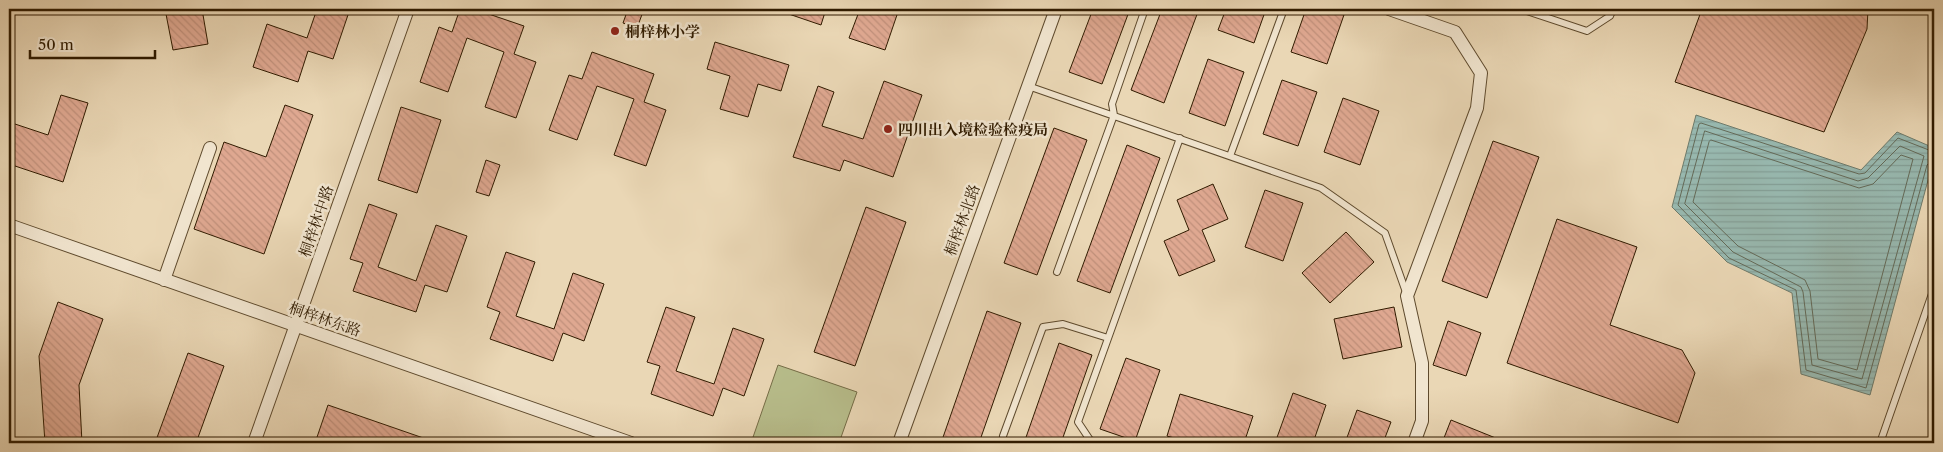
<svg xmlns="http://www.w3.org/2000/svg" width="1943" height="452" font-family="'Libre Caslon Text','Noto Serif SC',serif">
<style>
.pitch{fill:#b8be8c;stroke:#746c46}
.water{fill:url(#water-rules);stroke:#6e7a6a}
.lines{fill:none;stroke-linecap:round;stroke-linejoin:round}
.shore{stroke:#646a58;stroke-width:1}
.building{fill:url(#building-back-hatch);stroke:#301b00}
.service-casing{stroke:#5e4a2d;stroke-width:8}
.minor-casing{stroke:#5e4a2d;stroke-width:14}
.service{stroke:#f1e5cf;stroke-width:6}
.minor{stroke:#f1e5cf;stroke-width:12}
.poi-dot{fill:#8f2418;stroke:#f1e5cf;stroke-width:2}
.labels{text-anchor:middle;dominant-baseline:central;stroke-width:5;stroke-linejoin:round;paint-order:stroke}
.poi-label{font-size:15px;font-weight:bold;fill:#301b00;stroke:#f1e5cf;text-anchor:start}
.street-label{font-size:15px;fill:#301b00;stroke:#f1e5cf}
</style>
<defs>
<pattern id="water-rules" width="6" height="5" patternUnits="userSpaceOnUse" patternTransform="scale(1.25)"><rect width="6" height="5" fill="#98b9b0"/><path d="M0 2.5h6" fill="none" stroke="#839e96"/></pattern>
<pattern id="building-back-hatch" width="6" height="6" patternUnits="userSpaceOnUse" patternTransform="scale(1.25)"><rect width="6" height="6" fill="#dfa891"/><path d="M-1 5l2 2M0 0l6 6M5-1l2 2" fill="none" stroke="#c0907b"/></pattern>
</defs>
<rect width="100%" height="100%" fill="#ead7b5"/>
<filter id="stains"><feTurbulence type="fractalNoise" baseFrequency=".004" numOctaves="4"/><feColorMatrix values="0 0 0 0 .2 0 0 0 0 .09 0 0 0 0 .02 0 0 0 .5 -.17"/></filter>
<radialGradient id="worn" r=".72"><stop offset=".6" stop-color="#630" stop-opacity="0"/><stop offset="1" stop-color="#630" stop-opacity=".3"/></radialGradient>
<!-- pitch -->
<path class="pitch" d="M778 365 857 392 839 443H751Z"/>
<!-- water -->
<path class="water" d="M1696 115 1861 170 1897 132 1934 148V158L1870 395 1801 374 1792 293 1727 262 1672 207Z"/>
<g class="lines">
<!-- shore -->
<path class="shore" d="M1705 131 1858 181 1868 178 1900 146 1924 156 1862 379 1812 365 1803 292 1801 287 1733 252 1685 204Z
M1711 140 1859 188 1873 184 1901 155 1913 159 1857 370 1818 359 1810 291 1805 280 1738 246 1693 202 1709 142Z
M1934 152 1898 138 1865 173 1859 174 1701 123 1699 124 1678 205 1729 258 1796 290 1806 370 1866 388 1927 165 1930 162 1934 161"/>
</g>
<!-- building -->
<path class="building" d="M165 9H202L208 44 173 50Z
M317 9H350L333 59 308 51 298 82 253 67 267 24 307 38Z
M460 9H474L524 26 514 54 536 62 516 118 485 107 504 52 467 38 448 92 420 82 439 27 452 32Z
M628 9H644L637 28 623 23Z
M780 9H826L821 25 780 11Z
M860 9H899L885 50 849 38Z
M1093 9H1130L1102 84 1069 72Z
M1162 9H1199L1164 103 1131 90Z
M1226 9H1266L1254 43 1218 30Z
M1306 9H1346L1327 64 1291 52Z
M1702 9H1868L1867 29 1824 132 1675 82Z
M715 42 789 65 781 91 758 84 748 117 720 109 730 76 707 69Z
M592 52 654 74 644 102 666 110 646 166 614 155 634 99 597 86 577 140 549 130 569 75 582 79Z
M1208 59 1244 72 1225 126 1189 113Z
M1282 80 1317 92 1298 146 1263 134Z
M884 81 922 95 893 177 844 160 840 171 793 157 818 86 834 92 822 126 863 139Z
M61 95 88 103 63 182 9 164V122L48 135Z
M1343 98 1379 111 1360 165 1324 152Z
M285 105 313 115 264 254 194 229 224 142 266 157Z
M401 107 441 120 417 193 378 180Z
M1054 128 1087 140 1037 275 1004 263Z
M1493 141 1539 157 1487 298 1442 281Z
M1127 145 1160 158 1110 293 1077 281Z
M486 160 500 165 489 196 476 192Z
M1213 184 1228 219 1202 230 1215 261 1179 276 1164 241 1189 230 1177 200Z
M1265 190 1303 203 1283 261 1245 247Z
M369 204 397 214 378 267 416 281 436 225 467 236 447 292 425 285 416 312 353 291 363 263 350 259Z
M866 207 906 222 855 366 814 352Z
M1557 219 1637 247 1610 325 1682 350 1695 373 1678 423 1507 363Z
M1346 232 1374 262 1330 303 1302 273Z
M506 252 535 262 516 316 554 329 573 273 604 284 584 341 563 333 553 361 490 339 500 312 487 307Z
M58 302 103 319 79 385 82 443H45L39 356Z
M666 307 695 317 676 371 714 384 733 328 764 339 744 396 723 388 713 416 651 394 660 366 647 362Z
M1394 307 1402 347 1343 359 1334 319Z
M987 311 1021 323 979 443H941Z
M1448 321 1481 333 1466 376 1433 365Z
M1059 343 1092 355 1061 443H1024Z
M188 353 224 366 196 443H155Z
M1126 358 1160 370 1135 441 1100 429Z
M1293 393 1326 405 1313 443H1275Z
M1180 394 1253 416 1244 443H1191L1167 436Z
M328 405 432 441 431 443H315Z
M1357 410 1391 422 1383 443H1345Z
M1451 420 1508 443H1442Z"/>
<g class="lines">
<defs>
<path id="service" d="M1521 9 1587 31 1610 16 1613 9
M1028 86 1321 188 1385 233 1407 295
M1230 156 1284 9
M1057 272 1114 115 1112 104 1145 9
M1003 436 1043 327 1063 324 1108 338
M1099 443 1090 440 1078 422 1180 138
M1880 443 1934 288"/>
<path id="minor" d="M1389 9 1455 32 1481 73 1477 108 1407 296 1422 363V421L1414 443
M9 225 631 443
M164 280 210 148
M254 443 408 9
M899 443 1056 9"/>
</defs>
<!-- service casing -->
<use href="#service" class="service-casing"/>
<!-- minor casing -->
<use href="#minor" class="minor-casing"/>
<!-- service -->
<use href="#service" class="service"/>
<!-- minor -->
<use href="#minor" class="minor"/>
</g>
<!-- markers -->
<g class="poi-dot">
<circle cx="615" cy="31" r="5"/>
<circle cx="888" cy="129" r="5"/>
</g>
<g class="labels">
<!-- poi labels -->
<g class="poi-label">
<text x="625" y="31">桐梓林小学</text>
<text x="898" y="129">四川出入境检验检疫局</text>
</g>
<!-- street labels -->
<g class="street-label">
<text transform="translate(962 220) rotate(-70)">桐梓林北路</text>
<text transform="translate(316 221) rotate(-71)">桐梓林中路</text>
<text transform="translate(325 319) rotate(19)">桐梓林东路</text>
</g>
</g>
<!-- margin -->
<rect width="1943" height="452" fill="none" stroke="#ead7b5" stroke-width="30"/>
<rect x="10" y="10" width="1923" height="432" fill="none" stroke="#301b00" stroke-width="2.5"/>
<rect x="15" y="15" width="1913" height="422" fill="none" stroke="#301b00"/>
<!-- scale -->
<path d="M30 50v8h125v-8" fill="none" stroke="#301b00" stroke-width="2.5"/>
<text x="38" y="50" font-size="15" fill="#301b00" stroke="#f1e5cf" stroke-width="4" paint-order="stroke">50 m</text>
<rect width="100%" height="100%" filter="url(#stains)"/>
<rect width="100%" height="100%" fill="url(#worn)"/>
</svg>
